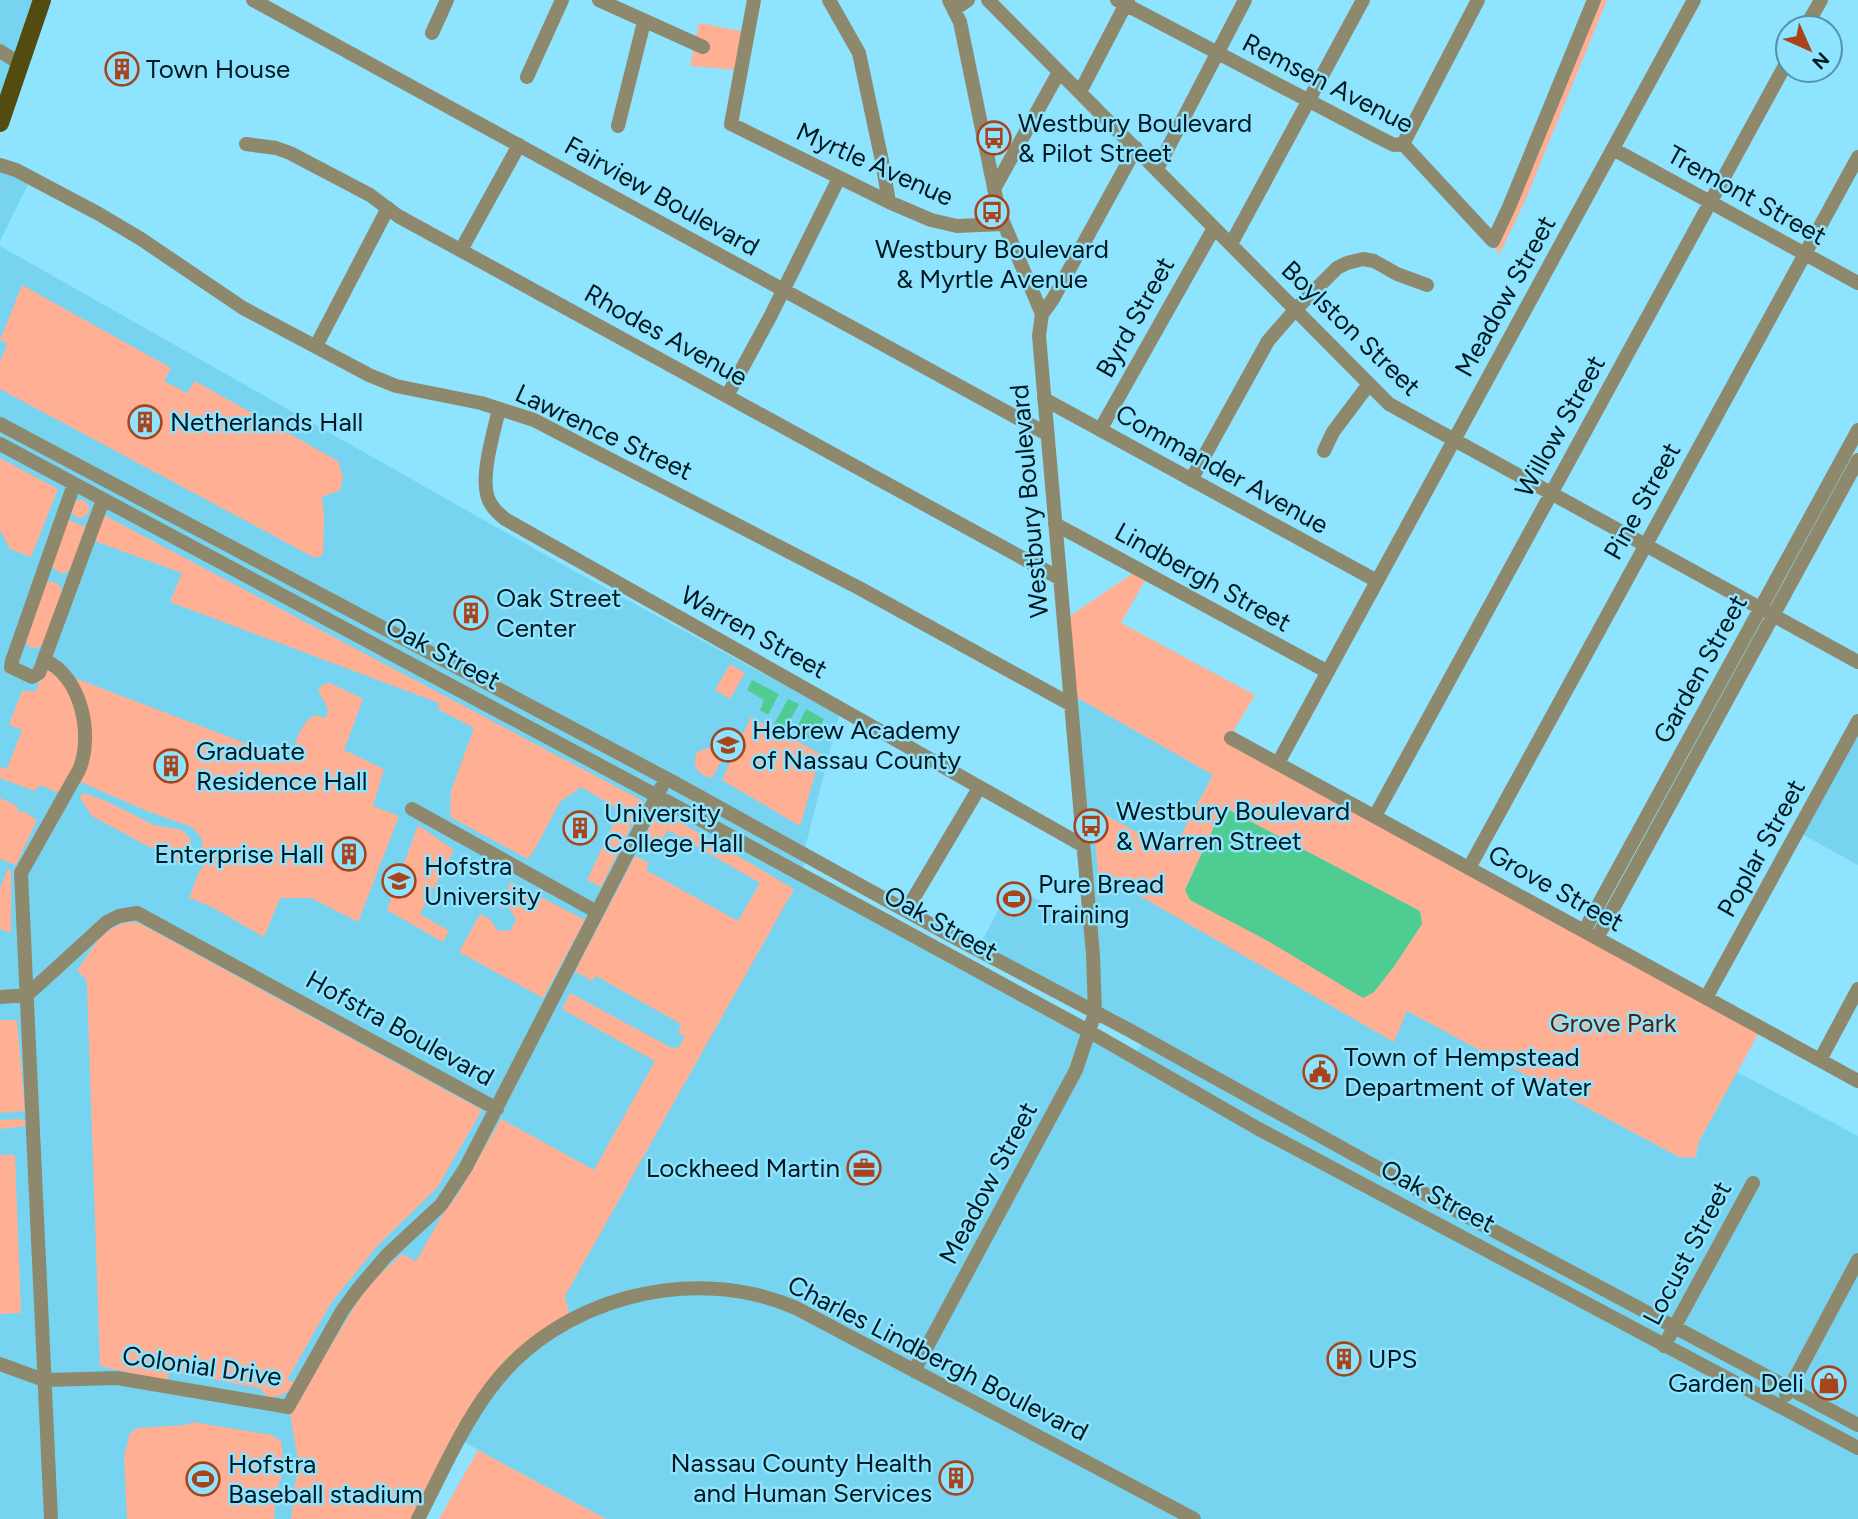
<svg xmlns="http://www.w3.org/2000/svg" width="1858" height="1519" font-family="Figtree,sans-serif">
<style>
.built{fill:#77d4f0}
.green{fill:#ffaf93;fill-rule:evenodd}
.water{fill:#4ecc92}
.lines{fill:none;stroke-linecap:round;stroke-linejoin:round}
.minor{stroke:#8e896d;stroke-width:14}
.major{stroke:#544b10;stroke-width:18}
.labels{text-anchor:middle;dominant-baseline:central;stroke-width:5;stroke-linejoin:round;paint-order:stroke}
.poi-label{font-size:26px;fill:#001921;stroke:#8ee3fe;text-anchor:start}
.street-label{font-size:26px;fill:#001921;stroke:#8ee3fe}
.park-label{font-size:26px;fill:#5e1c01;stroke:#8ee3fe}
</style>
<rect width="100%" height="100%" fill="#8ee3fe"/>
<!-- built -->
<path class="built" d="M0 0H42L0 123Z
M0 165 31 178 0 241Z
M0 246 556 561 839 715 806 844 803 873 1134 1056 1143 1042 977 950 1012 885 1089 929 1069 693 1213 774 1148 900 1394 1041 1406 1010 1679 1157H1696L1699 1141 1737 1072 1858 1136V1519H606L478 1450 460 1439 418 1519H0Z
M1858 726V865L1800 833Z"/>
<!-- green -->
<path class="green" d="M1594 0H1607L1525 201 1499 255 1494 243Z
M699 23 746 32 738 70 690 66Z
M22 285 171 368 164 381 187 393 195 381 338 461 343 477 340 490 322 497 324 515 323 555 315 558 0 389V362L7 344 0 340Z
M0 458 58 489 31 557 10 549 0 530Z
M71 509a9 9 0 1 1 18 0a9 9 0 1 1-18 0Z
M102 514 643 801 601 887 587 880 620 810 581 787 560 802 535 849 528 859 450 817 451 791 474 728 438 709 439 703 170 602 182 573 92 540Z
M66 519 86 527 71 568 66 573H60L52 567Z
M1139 569 1148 575 1121 623 1255 695 1230 737 1761 1029 1699 1141 1695 1158 1679 1157 1407 1011 1394 1042 1098 872 1093 814 1100 812 1172 852 1213 775 1069 693 1064 620ZM1223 807 1420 911 1422 924 1395 965 1374 992 1190 900 1185 890Z
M46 581 58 583 62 592 43 644 37 648H31L23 640Z
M730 664 745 673 730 699 715 690Z
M48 671 80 680 289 760C296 745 299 722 316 715L326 718 328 709 318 690 322 685 330 683 363 699 344 750 384 769 373 806 399 816 358 922 311 898H280L264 937 210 906 189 898 199 872 206 862 201 837 192 827 147 811 74 779 65 791 56 792 40 785 34 791 0 778V767L7 769 22 730 9 725 22 691H36L41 676Z
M751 717 821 754 800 826 722 780Z
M711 747 725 754 712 778C698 775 691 767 697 752Z
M83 793 104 800 154 825 182 830 190 839 192 851 183 865 92 816 80 798Z
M0 798 17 806 19 813 22 810 37 820 16 865 0 859Z
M663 812 794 889 565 1296 571 1320 506 1370 418 1519H291L298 1461 290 1413 367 1286 402 1254 416 1261 443 1214 458 1194 501 1119 594 1170 655 1061 562 1009 570 993 670 1047 678 1048 685 1036 678 1033 681 1024 596 976 592 981 575 971 635 856 649 863 646 870 738 921 760 883 668 830 655 850 642 843 655 817Z
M418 825 454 850 420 914 449 931 443 942 387 910Z
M8 868 11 871V933L0 929V888Z
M511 882 585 920 543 998 459 952 480 914 490 919 497 930 510 931 516 919 509 908 498 907Z
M131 922 141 924 482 1110 437 1188 378 1245 331 1303 287 1380 295 1382C287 1394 282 1396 268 1397L261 1389 253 1387 169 1371 168 1381 100 1366 87 986 86 979 77 971C92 949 102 926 131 922Z
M0 1020H17L25 1111 0 1113Z
M19 1119 33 1123 20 1127 0 1129V1120Z
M0 1155H15L21 1313 0 1314Z
M192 1422 272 1435 281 1441 284 1468 277 1491 274 1519H127L124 1457 130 1433 138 1428 187 1425Z
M478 1450 606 1519H439Z"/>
<!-- water -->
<path class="water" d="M752 680 779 694 768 715 760 710 764 700 747 690Z
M788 699 799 704 785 730 774 724Z
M806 709 824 719 813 740 795 731Z
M1223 807 1420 911 1422 924 1395 965 1374 992 1363 998 1268 941 1190 900 1185 890Z"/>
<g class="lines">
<!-- minor -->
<path class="minor" d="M253 0 1047 434
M599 0 703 47
M754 0 731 124 889 202 931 220 957 226 1004 224
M829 0 859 53 882 161 889 202
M988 0 1389 404 1858 662
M1117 0 1378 137 1394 145 1403 144 1493 241 1509 207 1594 0
M955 9 968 0
M1805 28 1821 0
M432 33 447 0
M0 51 20 64
M527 77 562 0
M1080 92 1128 0
M618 126 644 22
M246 144 276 148 290 153 370 195 398 216 1059 578
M1403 144 1478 0
M1613 149 1858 283
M0 165 16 170 99 214 141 239 243 308 369 375 396 386 481 403 534 420 859 588 1070 704
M1157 169 1245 0
M994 189 1059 72
M1231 244 1363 0
M461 250 519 145
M1042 314 1053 299 1136 148
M316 346 388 208
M727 396 770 317 839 178
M1044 399 1377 581
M499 409C494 432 480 475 488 498 491 507 498 513 505 519L1082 845
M0 424 673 782 950 935 1131 1031 1425 1194 1858 1425
M1100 430 1214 228
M0 444 657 796 1090 1032 1257 1128 1858 1448
M1324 451 1333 432 1369 384
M1191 480 1268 341 1295 310 1337 268 1347 263 1363 259 1374 261 1397 274 1427 285
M74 484 12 661 11 667 32 677 39 673 103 500
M1055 524 1328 672
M44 660C81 675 94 735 79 770L21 873 51 1519
M1231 738 1858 1081
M1278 763 1694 0
M412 809 597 912
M1375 816 1788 60
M1469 868 1858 157
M906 911 979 788
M1584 931 1858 430
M1597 938 1858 460
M0 997 27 995 107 922 119 916 137 913 497 1109
M1706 998 1858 721
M1820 1060 1858 989
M1664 1346 1753 1183
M0 1364 44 1380 117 1378 288 1407 342 1311 358 1289 387 1255 441 1205 466 1167 661 788
M914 1371 1076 1070 1095 1013 1093 955 1039 336 1042 314 999 212 960 22 949 0
M1786 1395 1858 1260
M418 1519C441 1475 461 1428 490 1389 558 1297 693 1263 796 1308L1194 1519"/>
<!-- major -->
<path class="major" d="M0 123 42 0"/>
</g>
<!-- icons -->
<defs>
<symbol id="building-ring" viewBox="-11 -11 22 22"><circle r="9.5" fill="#8ee3fe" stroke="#a9431b" stroke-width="1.5"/><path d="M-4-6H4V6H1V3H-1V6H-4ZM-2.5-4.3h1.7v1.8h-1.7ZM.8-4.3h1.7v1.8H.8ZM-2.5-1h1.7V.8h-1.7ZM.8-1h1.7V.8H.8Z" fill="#a9431b"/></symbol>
<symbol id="bus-ring" viewBox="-11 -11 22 22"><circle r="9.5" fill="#8ee3fe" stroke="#a9431b" stroke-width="1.5"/><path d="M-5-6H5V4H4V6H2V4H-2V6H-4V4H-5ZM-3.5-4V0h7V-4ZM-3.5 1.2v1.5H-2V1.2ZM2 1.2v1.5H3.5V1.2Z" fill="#a9431b"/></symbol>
<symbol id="school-ring" viewBox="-11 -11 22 22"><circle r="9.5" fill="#8ee3fe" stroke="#a9431b" stroke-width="1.5"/><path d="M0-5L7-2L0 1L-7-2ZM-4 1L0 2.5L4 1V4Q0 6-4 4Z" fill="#a9431b"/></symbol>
<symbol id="university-ring" viewBox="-11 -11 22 22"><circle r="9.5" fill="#8ee3fe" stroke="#a9431b" stroke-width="1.5"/><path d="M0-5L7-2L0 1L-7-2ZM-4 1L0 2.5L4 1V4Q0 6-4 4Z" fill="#a9431b"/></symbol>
<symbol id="stadium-ring" viewBox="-11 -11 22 22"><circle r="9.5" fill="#8ee3fe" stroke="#a9431b" stroke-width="1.5"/><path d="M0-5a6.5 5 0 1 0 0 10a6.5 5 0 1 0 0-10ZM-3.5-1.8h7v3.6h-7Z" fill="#a9431b"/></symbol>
<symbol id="civic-ring" viewBox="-11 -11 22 22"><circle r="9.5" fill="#8ee3fe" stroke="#a9431b" stroke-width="1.5"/><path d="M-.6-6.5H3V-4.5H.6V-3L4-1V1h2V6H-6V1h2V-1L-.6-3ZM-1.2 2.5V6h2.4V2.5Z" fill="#a9431b"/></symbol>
<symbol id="office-ring" viewBox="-11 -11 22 22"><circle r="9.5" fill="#8ee3fe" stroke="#a9431b" stroke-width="1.5"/><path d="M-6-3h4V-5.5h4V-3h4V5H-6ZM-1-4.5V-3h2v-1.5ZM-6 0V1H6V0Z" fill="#a9431b"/></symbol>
<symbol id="shop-ring" viewBox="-11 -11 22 22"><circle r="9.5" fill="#8ee3fe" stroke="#a9431b" stroke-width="1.5"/><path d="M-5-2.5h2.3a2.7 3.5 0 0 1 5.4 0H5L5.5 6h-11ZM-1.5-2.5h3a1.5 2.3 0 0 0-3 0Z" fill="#a9431b"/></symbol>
</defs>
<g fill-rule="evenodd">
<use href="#building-ring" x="103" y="50" width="38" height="38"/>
<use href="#bus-ring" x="975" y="119" width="38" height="38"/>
<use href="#bus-ring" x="973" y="193" width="38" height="38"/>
<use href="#building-ring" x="126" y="403" width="38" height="38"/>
<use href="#building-ring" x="452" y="594" width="38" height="38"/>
<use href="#school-ring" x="709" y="726" width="38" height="38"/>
<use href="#building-ring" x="152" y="747" width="38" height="38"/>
<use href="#bus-ring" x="1072" y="807" width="38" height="38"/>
<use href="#building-ring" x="561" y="809" width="38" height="38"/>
<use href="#building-ring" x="330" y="835" width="38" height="38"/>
<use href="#university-ring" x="380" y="862" width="38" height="38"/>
<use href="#stadium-ring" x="995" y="880" width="38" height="38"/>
<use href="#civic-ring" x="1301" y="1053" width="38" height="38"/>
<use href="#office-ring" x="845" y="1149" width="38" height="38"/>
<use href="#building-ring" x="1325" y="1340" width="38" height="38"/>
<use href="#shop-ring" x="1810" y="1364" width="38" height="38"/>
<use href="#building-ring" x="937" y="1459" width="38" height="38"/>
<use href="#stadium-ring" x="184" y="1460" width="38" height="38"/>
</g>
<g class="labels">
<!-- poi labels -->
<g class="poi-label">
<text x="146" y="69">Town House</text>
<text x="1018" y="123">Westbury Boulevard<tspan x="1018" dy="30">&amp; Pilot Street</tspan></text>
<text x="992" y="249" text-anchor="middle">Westbury Boulevard<tspan x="992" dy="30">&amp; Myrtle Avenue</tspan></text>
<text x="170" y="422">Netherlands Hall</text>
<text x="496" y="598">Oak Street<tspan x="496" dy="30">Center</tspan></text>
<text x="752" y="730">Hebrew Academy<tspan x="752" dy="30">of Nassau County</tspan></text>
<text x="196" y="751">Graduate<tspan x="196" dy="30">Residence Hall</tspan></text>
<text x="1116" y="811">Westbury Boulevard<tspan x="1116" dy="30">&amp; Warren Street</tspan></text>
<text x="604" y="813">University<tspan x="604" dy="30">College Hall</tspan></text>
<text x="324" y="854" text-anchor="end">Enterprise Hall</text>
<text x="424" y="866">Hofstra<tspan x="424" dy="30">University</tspan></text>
<text x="1038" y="884">Pure Bread<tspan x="1038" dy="30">Training</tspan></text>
<text x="1344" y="1057">Town of Hempstead<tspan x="1344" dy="30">Department of Water</tspan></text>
<text x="840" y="1168" text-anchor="end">Lockheed Martin</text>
<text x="1368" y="1359">UPS</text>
<text x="1804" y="1383" text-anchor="end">Garden Deli</text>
<text x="932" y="1463" text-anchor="end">Nassau County Health<tspan x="932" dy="30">and Human Services</tspan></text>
<text x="228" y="1464">Hofstra<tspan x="228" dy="30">Baseball stadium</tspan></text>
</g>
<!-- street labels -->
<g class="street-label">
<text transform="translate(1328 83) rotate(27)">Remsen Avenue</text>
<text transform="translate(875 164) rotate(24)">Myrtle Avenue</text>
<text transform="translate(1747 195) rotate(29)">Tremont Street</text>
<text transform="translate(662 196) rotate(29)">Fairview Boulevard</text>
<text transform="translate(1505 296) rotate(-61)">Meadow Street</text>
<text transform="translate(1135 317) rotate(-61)">Byrd Street</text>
<text transform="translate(1351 328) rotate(44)">Boylston Street</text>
<text transform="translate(666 335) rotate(29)">Rhodes Avenue</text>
<text transform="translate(1560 426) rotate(-61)">Willow Street</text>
<text transform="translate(604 432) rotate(25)">Lawrence Street</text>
<text transform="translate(1222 469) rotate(29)">Commander Avenue</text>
<text transform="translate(1029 501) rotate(-95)">Westbury Boulevard</text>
<text transform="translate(1642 501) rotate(-61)">Pine Street</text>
<text transform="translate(1203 577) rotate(29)">Lindbergh Street</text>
<text transform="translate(754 632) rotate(29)">Warren Street</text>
<text transform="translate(443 653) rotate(28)">Oak Street</text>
<text transform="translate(1700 669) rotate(-61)">Garden Street</text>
<text transform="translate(1761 848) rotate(-61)">Poplar Street</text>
<text transform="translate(1556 888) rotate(29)">Grove Street</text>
<text transform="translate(941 923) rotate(29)">Oak Street</text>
<text transform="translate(400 1028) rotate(29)">Hofstra Boulevard</text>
<text transform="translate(988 1183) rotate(-62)">Meadow Street</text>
<text transform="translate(1438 1196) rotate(28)">Oak Street</text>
<text transform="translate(1687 1253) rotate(-62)">Locust Street</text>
<text transform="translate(938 1358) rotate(27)">Charles Lindbergh Boulevard</text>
<text transform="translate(202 1366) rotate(8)">Colonial Drive</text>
</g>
<!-- park labels -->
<g class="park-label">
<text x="1613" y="1023">Grove Park</text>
</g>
</g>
<!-- north arrow -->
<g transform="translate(1809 49) rotate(135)"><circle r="33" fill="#8ee3fe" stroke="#5592a6" stroke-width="2"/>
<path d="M0-5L12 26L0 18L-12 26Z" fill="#a9431b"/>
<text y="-10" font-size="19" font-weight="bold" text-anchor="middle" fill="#001921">N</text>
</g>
</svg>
